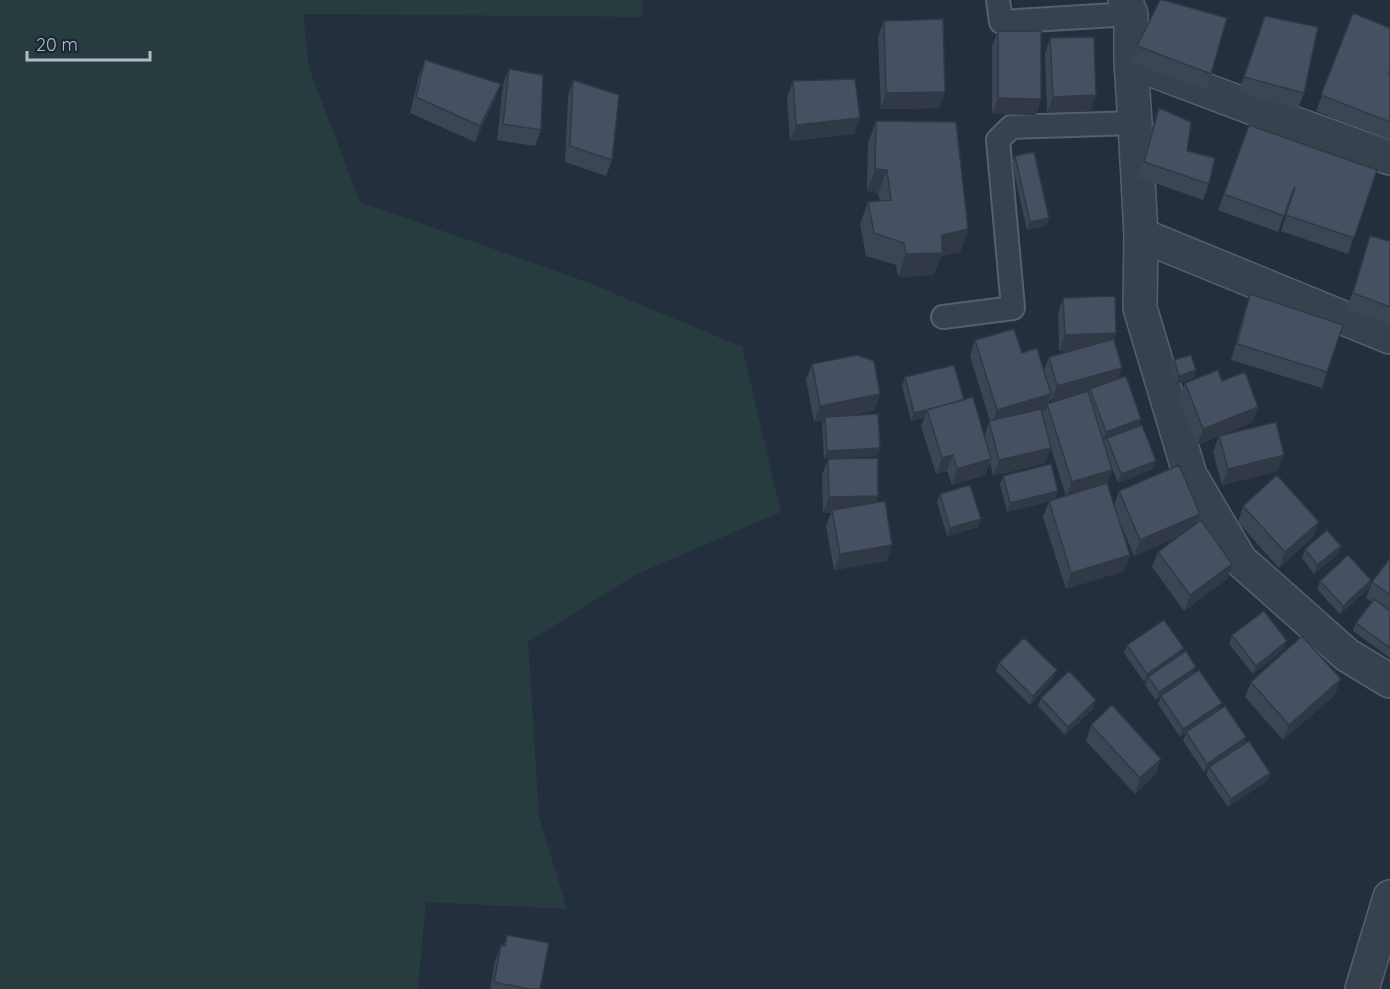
<svg xmlns="http://www.w3.org/2000/svg" width="1390" height="989" font-family="Quicksand,sans-serif">
<style>
.green{fill:#263c3f}
.lines{fill:none;stroke-linecap:round;stroke-linejoin:round}
.service-casing{stroke:#565f6c;stroke-width:26}
.minor-casing{stroke:#565f6c;stroke-width:36}
.service{stroke:#38414e;stroke-width:22}
.minor{stroke:#38414e;stroke-width:33}
.wall{fill:#3b4654;fill-rule:evenodd}
.shaded-wall{fill:#303945}
.building{fill:#455162;stroke:#303945;stroke-width:1.5}
</style>
<rect width="100%" height="100%" fill="#242f3e"/>
<!-- green -->
<path class="green" d="M0 0H642L643 17 303 14 309 68 360 202 587 282 742 347 781 512 635 575 528 642 539 817 567 909 426 902 418 989H0Z"/>
<g class="lines">
<defs>
<path id="service" d="M998 0 1001 22 1131 14
M943 317 1013 308 998 140 1011 127 1135 123"/>
<path id="minor" d="M1125 0 1131 14V62L1135 123 1141 235 1140 308 1190 475 1240 560 1347 655 1390 681
M1131 62 1282 119 1390 158
M1141 235 1390 337
M1362 989 1390 897"/>
</defs>
<!-- service casing -->
<use href="#service" class="service-casing"/>
<!-- minor casing -->
<use href="#minor" class="minor-casing"/>
<!-- service -->
<use href="#service" class="service"/>
<!-- minor -->
<use href="#minor" class="minor"/>
</g>
<!-- wall -->
<path class="wall" d="M1353 13 1390 75V140L1316 111Z
M1265 16 1304 93 1298 109 1238 93Z
M884 21 945 92 939 108 881 109 878 37Z
M998 31 1041 99 1036 115 992 114V46Z
M1050 38 1096 95 1090 111 1047 112 1045 54Z
M1137 46 1211 74 1205 90 1131 62Z
M425 60 495 100 475 142 410 113 419 76Z
M509 69 541 130 535 146 497 140 503 84Z
M573 80 612 160 606 176 565 162 568 96Z
M793 81 854 134 790 141 787 97Z
M1159 108 1209 184 1203 200 1138 177 1153 124Z
M876 121 968 229 960 252 941 256 934 275 898 277 896 265 866 256 860 224 868 202 880 201 878 193 867 191 868 143Z
M1249 125 1377 170 1348 254 1281 231 1290 204H1288L1278 232 1218 210Z
M1015 156 1049 218 1046 226 1027 230 1012 164Z
M1370 236 1390 241V325L1347 309Z
M1250 294 1327 372 1322 388 1231 360 1245 310Z
M1063 298 1116 333 1114 339 1118 379 1139 426 1153 469 1118 483 1110 463 1112 470 1107 484 1114 505 1119 491 1197 524 1232 564 1227 579 1184 611 1152 567 1158 552 1179 536 1134 556 1119 520 1130 555 1124 571 1066 589 1043 517 1049 501H1050L1007 512 1000 484 1003 476 1055 499 1066 496 1051 448 1045 463 993 476 990 462 985 475 952 485 947 471 936 474 921 426 925 417 911 421 902 386 905 377 964 400 984 436 990 421 970 356 975 340 1022 353 1044 370 1049 357 1074 350 1059 351 1058 314ZM1089 391V392L1048 404 1050 398 1051 401Z
M1174 360 1196 370 1193 378 1176 384 1171 368Z
M812 364 875 410 846 416 880 448 877 456 824 459 822 425 824 420 814 422 806 380Z
M1185 383 1258 407 1253 422 1197 445 1179 399Z
M1219 436 1278 471 1222 485 1213 452Z
M828 459 878 496 876 503 892 545 887 561 834 570 826 526 831 513H823L822 475Z
M940 494 981 519 978 527 947 536 937 502Z
M1243 506 1319 522 1313 537 1279 568 1238 522Z
M1305 549 1338 554 1314 574 1302 558Z
M1390 558V658L1353 631 1356 623 1372 602 1366 598 1372 582Z
M1371 580 1368 589 1340 614 1317 589 1320 581Z
M1232 635 1287 641 1284 649 1253 674 1229 644Z
M1127 645 1182 654 1219 710 1246 737 1243 745 1270 773 1267 781 1228 807 1206 775 1209 768 1204 772 1183 741 1186 733 1180 737 1158 704 1161 697 1156 700 1145 685 1147 680 1144 682 1124 653Z
M999 663 1054 678 1030 705 996 671Z
M1251 682 1335 695 1283 740 1245 697Z
M1041 698 1093 709 1065 735 1038 706Z
M1091 725 1156 774 1135 794 1086 741Z
M507 935 540 989H490L495 961 501 945 503 946Z"/>
<!-- shaded-wall -->
<path class="shaded-wall" d="M501 84 495 100 475 142 480 126Z
M945 92 939 108 881 109 886 93Z
M1096 95 1090 111 1047 112 1053 97Z
M998 98 1041 99 1036 115 992 114Z
M860 118 854 134 790 141 796 125Z
M875 169 887 170 878 193 867 191Z
M1049 218 1046 226 1027 230 1030 222Z
M968 229 960 252 941 256 934 275 898 277 906 254 942 235Z
M1116 333 1111 348 1059 351 1065 335Z
M1122 368 1116 384 1090 389 1089 391 1051 401 1057 386Z
M1196 370 1193 378 1176 384 1179 376Z
M880 394 875 410 826 420 825 417 824 420 814 422 820 406Z
M1051 394 1045 410 991 426 997 410Z
M964 400 927 410 925 417 911 421 914 413Z
M1258 407 1253 422 1197 445 1203 429Z
M1141 419 1138 428 1103 440 1106 432Z
M880 448 877 456 824 459 827 451Z
M1051 448 1045 463 993 476 999 460Z
M953 455 947 471 936 474 942 458Z
M1284 455 1278 471 1222 485 1228 469Z
M991 459 985 475 952 485 957 469Z
M1156 461 1153 469 1118 483 1121 474Z
M1112 470 1107 486 1066 498 1072 482Z
M1058 491 1055 500 1007 512 1010 503Z
M878 496 873 512 832 510 831 513H823L829 497Z
M1200 514 1194 530 1134 556 1140 540Z
M981 519 978 527 947 536 950 528Z
M1319 522 1313 537 1279 568 1285 552Z
M892 545 887 561 834 570 840 554Z
M1341 546 1338 554 1314 574 1317 565Z
M1130 555 1124 571 1066 589 1071 573Z
M1232 564 1227 579 1184 611 1190 595Z
M1371 580 1368 589 1340 614 1343 606Z
M1287 641 1284 649 1253 674 1256 666Z
M1184 648 1181 656 1148 677 1147 680 1144 682 1147 674Z
M1196 667 1193 675 1156 700 1159 692Z
M1057 670 1054 678 1030 705 1033 696Z
M1341 679 1335 695 1283 740 1289 725Z
M1096 700 1093 709 1065 735 1068 727Z
M1222 703 1219 711 1180 737 1183 729Z
M1246 737 1243 745 1204 772 1207 764Z
M1161 759 1156 774 1135 794 1140 778Z
M1270 773 1267 781 1228 807 1231 799Z"/>
<!-- building -->
<path class="building" d="M1160 0H1163L1227 18 1211 74 1137 46Z
M1353 13 1390 28V71L1389 74 1390 75V122L1321 95Z
M1265 16 1318 27 1304 93 1244 77Z
M943 19 945 92 886 93 884 21Z
M998 31H1041V99L998 98Z
M1094 37 1096 95 1053 97 1050 38Z
M425 60 501 84 480 126 416 97Z
M509 69 543 75 541 130 503 124Z
M855 79 860 118 796 125 793 81Z
M573 80 619 95 612 160 570 146Z
M1159 108 1191 122 1187 151 1215 158 1209 184 1144 162Z
M876 121 956 122 968 229 942 235V253L906 254 904 243 874 233 868 202 891 200 887 170 875 169Z
M1249 125 1377 170 1354 238 1286 215 1295 188H1294L1284 216 1224 194Z
M1034 152 1049 218 1030 222 1015 156Z
M1370 236 1390 241V307L1353 293Z
M1250 294 1343 325 1327 372 1237 344Z
M1115 296 1116 333 1065 335 1063 298Z
M1014 329 1022 353 1037 348 1051 394 997 410 975 340Z
M1114 339 1122 368 1057 386 1049 357Z
M857 355 874 361 880 394 820 406 812 364Z
M1191 355 1196 370 1179 376 1174 360Z
M954 365 964 400 914 413 905 377Z
M1218 370 1222 381 1245 372 1258 407 1203 429 1185 383Z
M1126 376 1141 419 1106 432 1090 389Z
M1088 391 1112 470 1072 482 1047 404Z
M973 397 991 459 957 469 953 455 942 458 927 410Z
M1041 409 1051 448 999 460 989 421Z
M878 414 880 448 827 451 825 417Z
M1276 422 1284 455 1228 469 1219 436Z
M1142 425 1156 461 1121 474 1107 438Z
M878 458V496L829 497 828 459Z
M1051 464 1058 491 1010 503 1003 476Z
M1179 465 1200 514 1140 540 1119 491Z
M1277 475 1319 522 1285 552 1243 506Z
M1107 483 1130 555 1071 573 1049 501Z
M970 485 981 519 950 528 940 494Z
M885 501 892 545 840 554 832 510Z
M1201 520 1232 564 1190 595 1158 552Z
M1327 530 1341 546 1317 565 1305 549Z
M1348 555 1371 580 1343 606 1320 581Z
M1390 558V595L1372 582Z
M1374 599 1390 611V648L1356 623Z
M1264 611 1287 641 1256 666 1232 635Z
M1164 620 1184 648 1147 674 1127 645Z
M1302 636 1341 679 1289 725 1251 682Z
M1024 638 1057 670 1033 696 999 663Z
M1186 651 1196 667 1159 692 1148 677Z
M1199 670 1222 703 1183 729 1161 696Z
M1069 671 1096 700 1068 727 1041 698Z
M1112 705 1161 759 1140 778 1091 725Z
M1225 706 1246 737 1207 764 1186 732Z
M1249 741 1270 773 1231 799 1209 767Z
M507 935 549 943 540 989H529L494 982 501 945 505 946Z"/>
<!-- scale -->
<path d="M27 51v9h123v-9" fill="none" stroke="#b4bcc9" stroke-width="3"/>
<text x="36" y="51" font-size="18" fill="#b4bcc9" stroke="#1d2633" stroke-width="4.5" paint-order="stroke">20 m</text>
</svg>
